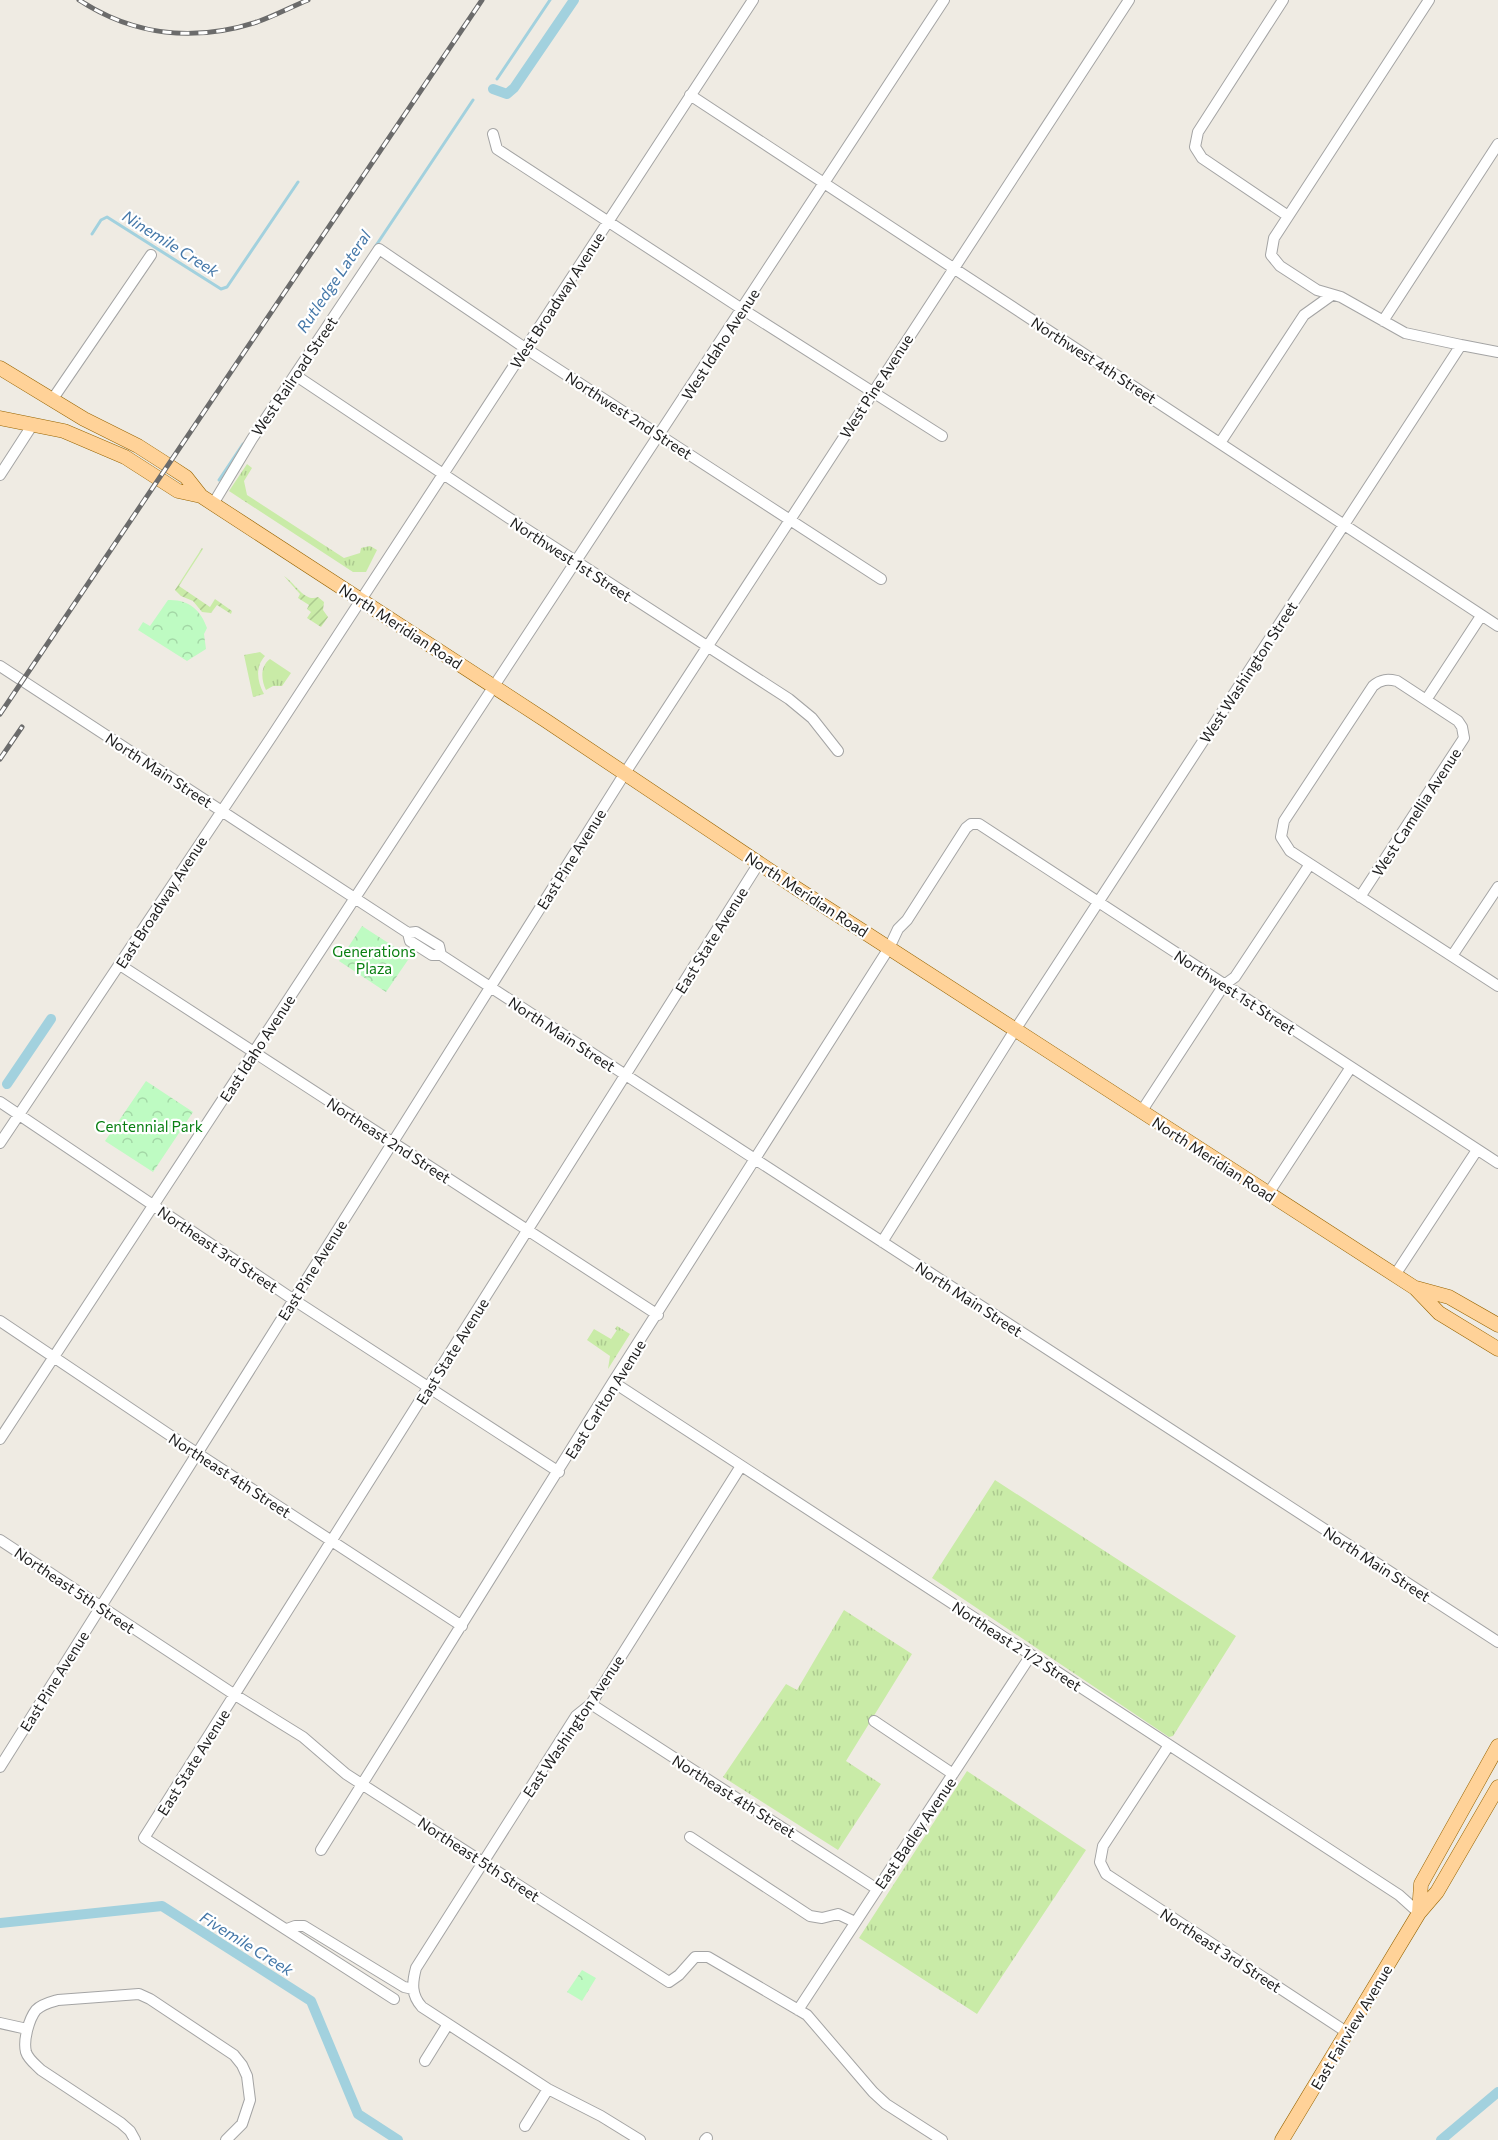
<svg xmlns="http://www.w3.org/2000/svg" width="1498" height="2140" font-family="Commissioner,sans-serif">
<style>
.grass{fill:url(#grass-tufts)}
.park{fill:url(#park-crowns)}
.garden{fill:url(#garden-furrows)}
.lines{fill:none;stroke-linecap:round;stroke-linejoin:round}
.stream{stroke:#a2d1de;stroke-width:3}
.canal{stroke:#a2d1de;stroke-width:10}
.minor-casing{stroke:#a4a4a4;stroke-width:12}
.major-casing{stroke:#976400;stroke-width:15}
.minor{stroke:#fff;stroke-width:10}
.major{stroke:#ffd298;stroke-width:14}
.rail-casing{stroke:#6b6b6b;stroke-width:5}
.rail{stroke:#fff;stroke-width:3;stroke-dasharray:9;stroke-linecap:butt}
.labels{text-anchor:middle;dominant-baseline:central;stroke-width:4.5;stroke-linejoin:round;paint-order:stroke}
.street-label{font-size:15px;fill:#1d1d1d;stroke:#fff}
.park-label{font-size:15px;fill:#087f11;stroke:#fff}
.water-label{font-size:16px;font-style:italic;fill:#4477a8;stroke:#fff}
</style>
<defs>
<pattern id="grass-tufts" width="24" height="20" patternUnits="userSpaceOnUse" patternTransform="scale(1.5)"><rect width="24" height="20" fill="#c9eba7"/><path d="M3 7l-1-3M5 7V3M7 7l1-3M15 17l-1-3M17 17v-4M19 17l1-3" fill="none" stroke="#acc98f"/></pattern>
<pattern id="park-crowns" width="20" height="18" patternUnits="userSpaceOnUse" patternTransform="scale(1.5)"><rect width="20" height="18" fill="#befbc2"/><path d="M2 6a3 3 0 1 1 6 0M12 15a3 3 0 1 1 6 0" fill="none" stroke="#a3d7a6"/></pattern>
<pattern id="garden-furrows" width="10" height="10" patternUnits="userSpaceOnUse" patternTransform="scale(1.5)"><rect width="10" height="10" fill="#c9eba7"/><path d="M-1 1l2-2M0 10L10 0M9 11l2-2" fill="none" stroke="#acc98f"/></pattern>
</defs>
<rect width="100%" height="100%" fill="#efebe3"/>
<!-- grass -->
<path class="grass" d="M247 464 252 468 244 481 247 495 344 558 360 553 361 548 370 546 377 550 366 572H353L229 491Z
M260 652 265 656C255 667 257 681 264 694L253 697 244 655Z
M270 659 291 673 282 686H273L266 690C261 680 260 666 270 659Z
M617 1326 630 1334 608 1369 610 1356 587 1340 594 1329 611 1339 617 1330 615 1329Z
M995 1480 1236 1636 1173 1736 1169 1737 932 1578Z
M844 1610 912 1654 846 1761 881 1784 838 1850 723 1777 786 1684 797 1690Z
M967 1771 1086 1850 977 2014 859 1938Z"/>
<!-- park -->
<path class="park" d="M168 600C188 599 201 610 207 628L204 634 206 649 187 661 138 630 143 622 150 626Z
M362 926 410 957 386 992 339 961Z
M146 1081 193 1112 153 1172 105 1141Z
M582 1970 596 1978 582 2001 567 1992Z"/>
<!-- garden -->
<path class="garden" d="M202 548 203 549 179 586 210 607 215 599 232 611 231 614 217 605 211 613 202 612 193 601 181 596 175 590Z
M284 576C295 583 305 603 318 597L324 602 323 610 328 617 321 627 307 618 311 612 307 609 309 605 298 598 300 594Z"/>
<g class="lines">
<!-- stream -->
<path class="stream" d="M497 79 550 0
M92 234 101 220 107 217 221 289 227 287 298 182
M375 247 473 100
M219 480 243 444"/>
<!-- canal -->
<path class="canal" d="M493 89 507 94 514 88 574 0
M7 1084 51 1019
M0 1923 162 1906 311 2001 358 2114 398 2140
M1441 2140 1498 2092"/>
<defs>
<path id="minor" d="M1283 0 1198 132 1195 147 1202 158 1288 216
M1429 0 1274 238 1271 255 1280 266 1317 290 1341 297 1405 333 1461 345
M690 95 1498 626
M493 134 497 149 742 309 942 436
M1383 321 1498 144
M295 375 509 518 789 699 812 718 838 751
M52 400 151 255
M1220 443 1304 315 1332 295
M0 475 33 424
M213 504 252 439 379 249 525 348 881 579
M0 666 402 929 408 933 410 941 432 955H441L1498 1642
M1426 700 1481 616
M1360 897 1464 738 1462 727 1458 721 1397 681C1388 679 1381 679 1373 686L1284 821 1281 837 1290 851 1310 864 1498 986
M408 933 416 932 439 946 441 955
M1452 956 1498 887
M120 965 658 1315
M0 1102 294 1300 559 1472
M1141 1112 1224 985 1235 977 1310 864
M0 1143 272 736 753 0
M1268 1194 1351 1067
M882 1242 1015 1030 1461 345 1498 352
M1395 1275 1477 1150
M0 1321 183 1444 462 1626
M613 1382 1399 1895 1419 1913
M0 1439 944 0
M0 1540 235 1695 303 1737 346 1774 669 1982 679 1975 695 1957H708L807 2015 873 2092 886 2104 942 2140
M591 1704 877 1889
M874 1721 953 1774
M1169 1745 1103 1846 1100 1862 1106 1874 1348 2033
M0 1767 625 773 1129 0
M690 1837 810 1916 822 1918 838 1914 855 1922
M321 1850 613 1382 889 948 898 929 907 920 966 828 971 824H979L1498 1163
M287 1929 295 1926H304L404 1987 413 1989
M394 1999 144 1838 759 863
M798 2010 1031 1655
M0 2023 27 2029
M425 2061 448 2024
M525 2126 548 2089
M135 2140 130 2131 121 2123 41 2070C36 2065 28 2059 26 2052 23 2040 29 2019 36 2010 42 2004 51 2002 58 2000L139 1994 150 1999 234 2055 242 2065 247 2076 250 2100 242 2124 226 2140
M640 2140 601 2116 548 2089 422 2007C411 1995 412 1983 416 1968L576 1716 591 1704 741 1466
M705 2140 707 2138"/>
<path id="major" d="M0 368 84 419 138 446 163 462 186 477 201 496 545 720 796 888 1415 1288 1439 1313 1498 1349
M0 418 64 431 125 457 178 491 201 496
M1416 1288 1449 1297 1498 1325
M1419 1913 1421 1884 1498 1746
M1282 2140 1419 1913 1437 1892 1498 1787"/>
</defs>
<!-- minor casing -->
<use href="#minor" class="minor-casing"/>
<!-- major casing -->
<use href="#major" class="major-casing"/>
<!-- minor -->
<use href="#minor" class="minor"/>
<!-- major -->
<use href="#major" class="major"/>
<defs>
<path id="rail" d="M79 0C134 36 195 42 257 22 274 16 291 7 308 0
M0 714 482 0
M0 759 22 727"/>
</defs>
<!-- rail casing -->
<use href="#rail" class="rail-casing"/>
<!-- rail -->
<use href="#rail" class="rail"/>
</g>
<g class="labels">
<!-- street labels -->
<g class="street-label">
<text transform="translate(557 300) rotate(-57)">West Broadway Avenue</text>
<text transform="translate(720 344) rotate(-57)">West Idaho Avenue</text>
<text transform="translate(1094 360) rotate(33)">Northwest 4th Street</text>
<text transform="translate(294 376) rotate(-56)">West Railroad Street</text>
<text transform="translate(876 386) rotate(-57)">West Pine Avenue</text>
<text transform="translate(629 415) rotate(33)">Northwest 2nd Street</text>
<text transform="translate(571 559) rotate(33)">Northwest 1st Street</text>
<text transform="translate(401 626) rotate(33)">North Meridian Road</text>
<text transform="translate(1248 672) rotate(-57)">West Washington Street</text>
<text transform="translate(159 770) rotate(33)">North Main Street</text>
<text transform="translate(1416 812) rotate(-57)">West Camellia Avenue</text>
<text transform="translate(571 859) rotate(-58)">East Pine Avenue</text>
<text transform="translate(807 894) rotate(33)">North Meridian Road</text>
<text transform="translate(161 902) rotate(-57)">East Broadway Avenue</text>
<text transform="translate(711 940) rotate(-58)">East State Avenue</text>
<text transform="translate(1235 992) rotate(33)">Northwest 1st Street</text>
<text transform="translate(562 1034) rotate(33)">North Main Street</text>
<text transform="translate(257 1048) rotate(-57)">East Idaho Avenue</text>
<text transform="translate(389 1140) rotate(33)">Northeast 2nd Street</text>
<text transform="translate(1214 1159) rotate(33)">North Meridian Road</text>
<text transform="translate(218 1249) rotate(34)">Northeast 3rd Street</text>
<text transform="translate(312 1270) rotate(-58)">East Pine Avenue</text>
<text transform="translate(969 1299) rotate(33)">North Main Street</text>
<text transform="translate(452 1351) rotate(-58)">East State Avenue</text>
<text transform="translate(605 1399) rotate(-58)">East Carlton Avenue</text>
<text transform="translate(230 1475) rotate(33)">Northeast 4th Street</text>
<text transform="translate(1377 1564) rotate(33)">North Main Street</text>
<text transform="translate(75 1590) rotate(34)">Northeast 5th Street</text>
<text transform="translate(1017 1646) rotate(33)">Northeast 2 1/2 Street</text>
<text transform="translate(54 1681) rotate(-58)">East Pine Avenue</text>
<text transform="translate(573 1726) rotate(-56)">East Washington Avenue</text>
<text transform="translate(193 1762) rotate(-58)">East State Avenue</text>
<text transform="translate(734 1796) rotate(32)">Northeast 4th Street</text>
<text transform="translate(915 1833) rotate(-56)">East Badley Avenue</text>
<text transform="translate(479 1859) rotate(33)">Northeast 5th Street</text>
<text transform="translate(1221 1950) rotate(33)">Northeast 3rd Street</text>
<text transform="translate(1351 2027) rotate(-59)">East Fairview Avenue</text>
</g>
<!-- park labels -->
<g class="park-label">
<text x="374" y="951">Generations<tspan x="374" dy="17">Plaza</tspan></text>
<text x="149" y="1126">Centennial Park</text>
</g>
<!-- water labels -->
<g class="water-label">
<text transform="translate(171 243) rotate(32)">Ninemile Creek</text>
<text transform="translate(333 281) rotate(-56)">Rutledge Lateral</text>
<text transform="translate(247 1943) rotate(32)">Fivemile Creek</text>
</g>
</g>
</svg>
